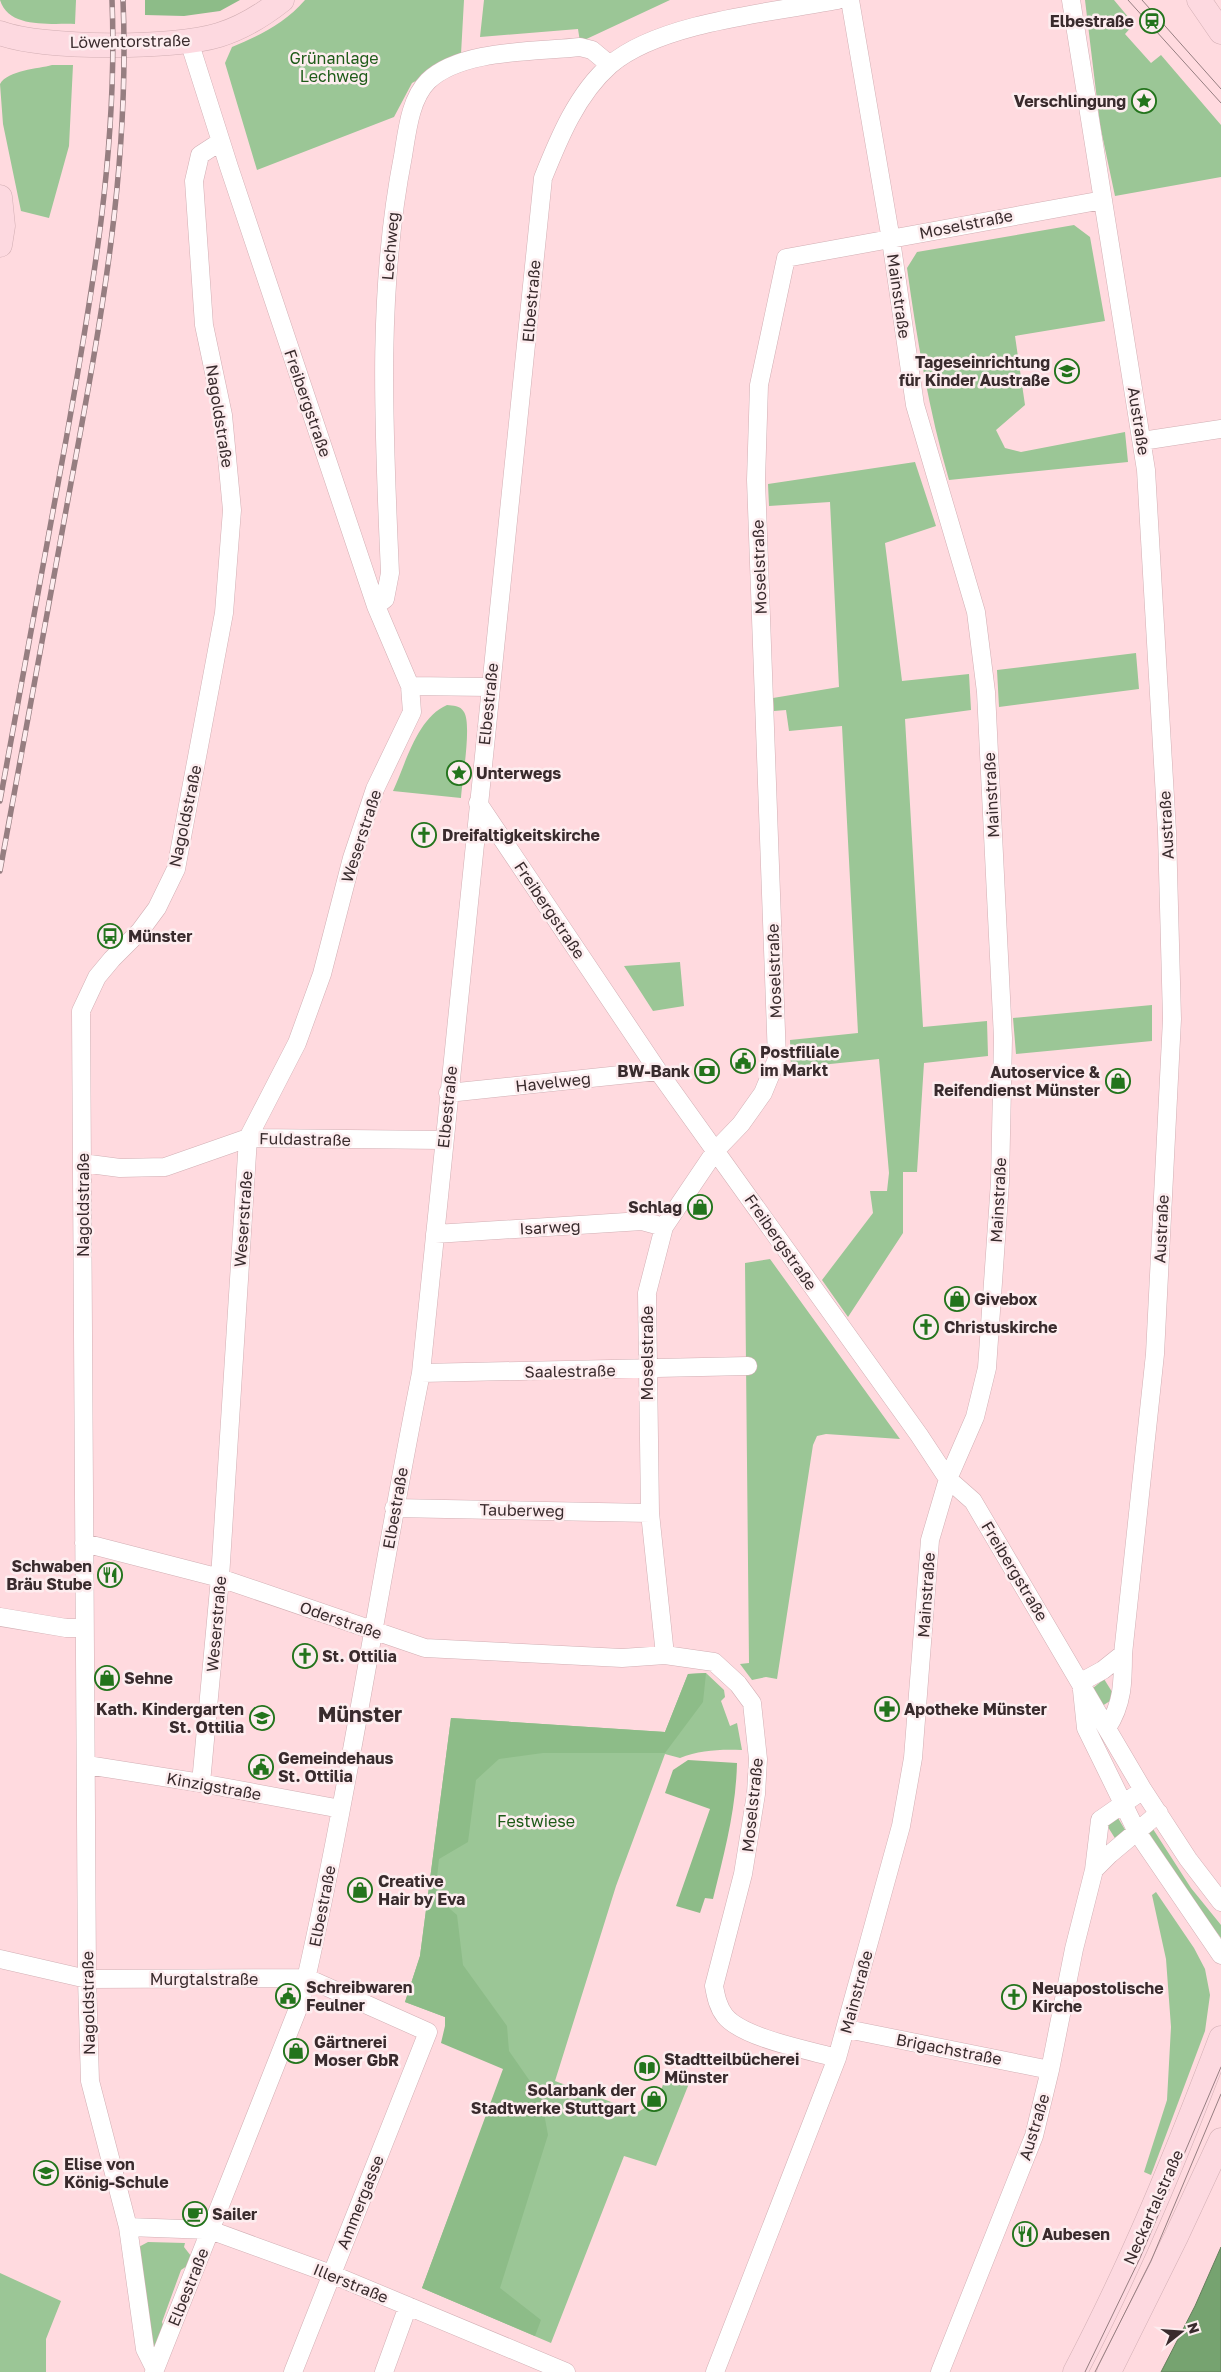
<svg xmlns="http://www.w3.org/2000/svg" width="1221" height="2372" font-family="'Golos Text',sans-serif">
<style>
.green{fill:#9bc696}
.forest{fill:#8dbc88}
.water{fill:#76a370;stroke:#647f5c}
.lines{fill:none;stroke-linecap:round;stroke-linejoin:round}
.street-casing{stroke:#d2afb4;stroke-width:19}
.secondary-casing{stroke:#d2afb4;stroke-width:25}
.street{stroke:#fff;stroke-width:18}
.secondary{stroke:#fdd9e0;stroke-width:24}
.tram{stroke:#967e81;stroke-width:1}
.rail-casing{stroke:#967e81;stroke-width:5.5}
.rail{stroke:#fdedef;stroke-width:4;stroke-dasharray:11;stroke-linecap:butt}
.labels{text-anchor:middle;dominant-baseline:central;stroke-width:5;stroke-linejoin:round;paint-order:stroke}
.poi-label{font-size:16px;font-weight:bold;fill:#392b2d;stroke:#fdedef;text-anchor:start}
.street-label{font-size:16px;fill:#392b2d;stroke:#fdedef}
.park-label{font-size:16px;fill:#1e5b18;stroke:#fdedef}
.district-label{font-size:21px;font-weight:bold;fill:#392b2d;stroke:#fdedef}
</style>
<rect width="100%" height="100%" fill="#ffdadf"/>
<!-- green -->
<path class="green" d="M0 0H76L75 24C50 23 9 29 0 0Z
M305 0H464L461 54 455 60 412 83 394 117 257 170 225 63 232 47C260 35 284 24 305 0Z
M484 0H670L580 42 578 29 480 37Z
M1085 0H1114L1134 24 1125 34 1151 63 1161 55 1221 125V177L1115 196 1100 125Z
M52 65H73L69 146 49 218 21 211 3 124 0 84C8 70 38 69 52 65Z
M1074 225 1090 237 1105 321 1015 336 1025 405 996 430 1005 448 1021 452 1125 432 1128 462 949 480C929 411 917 340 907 268L917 252Z
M915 462 936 526 885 543 902 681 969 674 971 710 905 719 923 1027 987 1021 988 1056 924 1063 917 1172H903V1233L848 1317 822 1280 873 1213 870 1191H887L889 1173 879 1059 791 1068 790 1040 858 1033 842 726 789 731 786 710 774 711 773 698 839 687 830 502 769 506 768 484Z
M1136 653 1139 689 999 707 997 670Z
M447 705C453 706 460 705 464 712 472 724 462 781 461 798L393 791C406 763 417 718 447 705Z
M680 962 684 1006 653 1011 624 966Z
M1152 1005V1041L1016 1054 1013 1018Z
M770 1259 900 1439 826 1434 817 1436 813 1445 777 1679 766 1677 752 1680 740 1664 749 1663 745 1263Z
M706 1673 724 1690 725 1697 721 1701 730 1726 737 1723 742 1750C721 1749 700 1750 680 1758L665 1754 616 1886 555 2081 638 2112 658 2100 667 2072 690 2081 656 2166 624 2156 551 2343 422 2288 504 2069 445 2026V2017L405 2002 420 1956 451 1718 665 1732 688 1674Z
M1104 1679 1114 1695 1110 1701 1102 1706 1092 1689Z
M1118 1818 1127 1833 1118 1843 1106 1824Z
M1153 1829 1191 1888 1221 1925V1938L1182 1887 1149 1833Z
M1156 1892 1194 1948 1205 1969 1210 1995 1205 2031 1151 2175 1144 2172 1167 2100 1171 2027 1166 1959 1152 1895Z
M148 2242 185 2243 184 2247 191 2256 187 2266 181 2270 162 2322 165 2330 158 2350 152 2351 135 2249Z
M0 2273 61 2301 46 2339V2372H0Z"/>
<!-- forest -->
<path class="forest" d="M145 0H240L220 11 184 16 145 15Z
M706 1673 703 1702 665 1753H543L499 1759 476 1780 468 1842 439 1859 435 1896 457 1915 463 1965 507 2026 509 2051 541 2097 548 2135 500 2288 541 2320 535 2336 422 2288 503 2069 441 2043 445 2026V2017L405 2002 420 1956 451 1718 665 1732 688 1674Z
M688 1760 737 1763C736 1810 724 1854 713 1899L705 1898 700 1913 676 1906 710 1809 665 1793 673 1770Z"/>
<!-- water -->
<path class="water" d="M1221 2247V2372H1161L1195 2306Z"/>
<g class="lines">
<defs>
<path id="street" d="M1071 0 1146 470 1167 832 1172 1019 1155 1354 1123 1654C1123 1681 1123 1704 1107 1728
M189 41 229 167 376 606 410 686 412 712 375 789 352 858 322 974 297 1043 248 1138 220 1578 201 1783
M1142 441 1221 429
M376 606 385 599 390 573C384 433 376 294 403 156 407 132 410 99 428 81 461 49 536 52 580 47L592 50 610 65
M410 686 490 687
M478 803 658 1071 919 1435 948 1479 973 1501 1143 1790 1188 1859 1221 1902
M448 1093 658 1071
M82 1163 120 1168 165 1167 248 1138 443 1140
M435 1234 642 1221 664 1227
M421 1373 748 1366
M394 1508 650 1513
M84 1543 220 1578 425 1648 622 1658 665 1655 714 1662 738 1684 752 1703 758 1759 756 1794 743 1874 714 1986C716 1997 718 2007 725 2016 743 2038 808 2050 837 2058
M0 1617 66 1628H84
M665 1655 650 1513 647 1293 664 1227 716 1150 741 1124 763 1093 777 1059 756 480 759 385 786 258 1103 200
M1081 1682 1103 1670 1123 1654
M1082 1690 1086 1728 1137 1832 1221 1955
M87 1765 201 1783 341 1809
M1094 1870 1110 1854 1159 1813
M0 1959 87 1979 307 1978 428 2032 293 2372
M847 2029 1050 2070
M128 2227 210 2230 331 2274 566 2372
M155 2369 145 2349 128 2227 90 2081 87 1979 81 1011 97 977 112 959 140 931 157 908 176 869 224 613 232 510 223 415 204 325 194 181 200 155 220 142
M154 2372 301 2001C349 1794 379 1582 421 1373L543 178C559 138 577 94 610 65 660 22 774 12 838 0
M384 2372 408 2306
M715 2372 837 2058 901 1826 913 1758 930 1540 948 1479 975 1417 987 1368 1000 1182 1003 1038 986 692 976 612 915 405 891 240 850 0
M940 2372 1034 2136 1050 2070 1074 1949 1094 1870 1100 1820 1143 1790"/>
<path id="secondary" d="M1199 0 1221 32
M0 33C43 49 174 49 219 35 242 28 263 15 282 0
M0 197 3 226 0 245
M1075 2372C1132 2264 1178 2151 1221 2038
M1109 2372 1176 2237 1221 2140"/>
</defs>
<!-- street casing -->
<use href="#street" class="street-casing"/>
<!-- secondary casing -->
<use href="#secondary" class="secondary-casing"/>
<!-- street -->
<use href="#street" class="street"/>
<!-- secondary -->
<use href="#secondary" class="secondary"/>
<!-- tram -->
<path class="tram" d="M1128 0 1221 103
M1142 0 1221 89
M1085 2372 1140 2258 1221 2067
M1095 2372 1151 2261 1221 2094"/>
<defs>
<path id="rail" d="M0 801C22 680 44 560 66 440 92 294 118 149 112 0
M0 871C24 742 47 612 71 483 101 321 130 166 123 0"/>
</defs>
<!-- rail casing -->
<use href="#rail" class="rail-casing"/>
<!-- rail -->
<use href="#rail" class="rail"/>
</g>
<!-- icons -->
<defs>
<symbol id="station-ring" viewBox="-11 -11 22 22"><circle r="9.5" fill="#fdedef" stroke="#23741c" stroke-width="1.5"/><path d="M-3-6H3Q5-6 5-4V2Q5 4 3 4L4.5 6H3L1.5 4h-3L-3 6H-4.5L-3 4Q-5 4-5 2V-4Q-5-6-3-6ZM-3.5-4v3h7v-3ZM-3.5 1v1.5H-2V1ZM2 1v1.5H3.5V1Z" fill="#23741c"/></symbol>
<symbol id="sight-ring" viewBox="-11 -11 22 22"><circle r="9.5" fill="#fdedef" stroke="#23741c" stroke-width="1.5"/><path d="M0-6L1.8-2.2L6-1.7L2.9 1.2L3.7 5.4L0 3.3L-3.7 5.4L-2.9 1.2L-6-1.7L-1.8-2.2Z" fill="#23741c"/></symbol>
<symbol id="school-ring" viewBox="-11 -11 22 22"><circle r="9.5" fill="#fdedef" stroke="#23741c" stroke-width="1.5"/><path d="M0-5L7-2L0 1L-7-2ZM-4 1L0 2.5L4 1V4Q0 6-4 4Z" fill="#23741c"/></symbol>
<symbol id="church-ring" viewBox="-11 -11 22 22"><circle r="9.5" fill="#fdedef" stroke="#23741c" stroke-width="1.5"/><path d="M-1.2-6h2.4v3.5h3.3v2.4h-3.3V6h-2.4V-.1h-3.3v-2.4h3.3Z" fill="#23741c"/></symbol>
<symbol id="bus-ring" viewBox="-11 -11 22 22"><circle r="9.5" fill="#fdedef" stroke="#23741c" stroke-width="1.5"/><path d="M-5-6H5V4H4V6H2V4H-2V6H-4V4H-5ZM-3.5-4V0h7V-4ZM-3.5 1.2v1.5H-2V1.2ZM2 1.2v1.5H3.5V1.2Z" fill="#23741c"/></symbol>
<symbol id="civic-ring" viewBox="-11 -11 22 22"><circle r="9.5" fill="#fdedef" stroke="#23741c" stroke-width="1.5"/><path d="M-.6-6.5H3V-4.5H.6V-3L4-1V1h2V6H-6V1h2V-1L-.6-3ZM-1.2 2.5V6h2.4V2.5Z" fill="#23741c"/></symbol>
<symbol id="bank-ring" viewBox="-11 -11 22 22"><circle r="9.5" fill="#fdedef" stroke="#23741c" stroke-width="1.5"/><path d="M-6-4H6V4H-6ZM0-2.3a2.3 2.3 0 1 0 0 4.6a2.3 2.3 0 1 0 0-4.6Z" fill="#23741c"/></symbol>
<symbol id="shop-ring" viewBox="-11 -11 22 22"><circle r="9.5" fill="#fdedef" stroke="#23741c" stroke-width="1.5"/><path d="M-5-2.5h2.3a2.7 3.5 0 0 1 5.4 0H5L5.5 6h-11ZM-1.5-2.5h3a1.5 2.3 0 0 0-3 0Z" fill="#23741c"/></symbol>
<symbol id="restaurant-ring" viewBox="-11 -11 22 22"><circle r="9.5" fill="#fdedef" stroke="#23741c" stroke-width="1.5"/><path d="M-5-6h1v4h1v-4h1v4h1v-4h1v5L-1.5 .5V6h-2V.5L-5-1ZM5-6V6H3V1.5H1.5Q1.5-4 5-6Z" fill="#23741c"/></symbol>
<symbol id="pharmacy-ring" viewBox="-11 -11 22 22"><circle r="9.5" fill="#fdedef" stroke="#23741c" stroke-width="1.5"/><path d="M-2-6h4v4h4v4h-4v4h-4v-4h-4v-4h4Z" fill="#23741c"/></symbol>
<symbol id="library-ring" viewBox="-11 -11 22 22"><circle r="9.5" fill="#fdedef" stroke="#23741c" stroke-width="1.5"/><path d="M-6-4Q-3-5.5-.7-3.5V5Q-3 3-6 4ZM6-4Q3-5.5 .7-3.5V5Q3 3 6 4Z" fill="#23741c"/></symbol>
<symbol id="cafe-ring" viewBox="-11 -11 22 22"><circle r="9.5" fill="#fdedef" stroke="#23741c" stroke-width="1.5"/><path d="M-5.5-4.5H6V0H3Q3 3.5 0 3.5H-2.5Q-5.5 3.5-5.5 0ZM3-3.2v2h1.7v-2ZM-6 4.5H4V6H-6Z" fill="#23741c"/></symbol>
</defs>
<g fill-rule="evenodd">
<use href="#station-ring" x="1138" y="7" width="28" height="28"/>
<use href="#sight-ring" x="1130" y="87" width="28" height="28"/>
<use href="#school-ring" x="1053" y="357" width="28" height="28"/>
<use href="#sight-ring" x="445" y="759" width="28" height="28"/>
<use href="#church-ring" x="410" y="821" width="28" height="28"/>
<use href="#bus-ring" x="96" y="922" width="28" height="28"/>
<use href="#civic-ring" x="729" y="1047" width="28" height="28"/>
<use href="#bank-ring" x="693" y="1057" width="28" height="28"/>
<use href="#shop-ring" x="1104" y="1067" width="28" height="28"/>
<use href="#shop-ring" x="686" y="1193" width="28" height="28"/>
<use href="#shop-ring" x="943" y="1285" width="28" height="28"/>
<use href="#church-ring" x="912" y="1313" width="28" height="28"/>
<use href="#restaurant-ring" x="96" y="1561" width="28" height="28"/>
<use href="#church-ring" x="291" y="1642" width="28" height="28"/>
<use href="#shop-ring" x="93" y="1664" width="28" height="28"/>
<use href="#pharmacy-ring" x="873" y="1695" width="28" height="28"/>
<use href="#school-ring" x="248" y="1704" width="28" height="28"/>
<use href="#civic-ring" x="247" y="1753" width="28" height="28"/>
<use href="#shop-ring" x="346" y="1876" width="28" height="28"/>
<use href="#civic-ring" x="274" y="1982" width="28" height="28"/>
<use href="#church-ring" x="1000" y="1983" width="28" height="28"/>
<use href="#shop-ring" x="282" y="2037" width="28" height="28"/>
<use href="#library-ring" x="633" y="2054" width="28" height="28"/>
<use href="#shop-ring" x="640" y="2085" width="28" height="28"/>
<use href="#school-ring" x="32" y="2159" width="28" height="28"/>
<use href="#cafe-ring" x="181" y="2200" width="28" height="28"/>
<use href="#restaurant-ring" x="1011" y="2220" width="28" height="28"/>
</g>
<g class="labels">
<!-- poi labels -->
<g class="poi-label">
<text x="1134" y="21" text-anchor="end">Elbestraße</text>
<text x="1126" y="101" text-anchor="end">Verschlingung</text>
<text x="1050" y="362" text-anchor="end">Tageseinrichtung<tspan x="1050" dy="18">für Kinder Austraße</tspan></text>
<text x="476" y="773">Unterwegs</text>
<text x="442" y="835">Dreifaltigkeitskirche</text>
<text x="128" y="936">Münster</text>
<text x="760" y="1052">Postfiliale<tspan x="760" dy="18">im Markt</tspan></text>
<text x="690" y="1071" text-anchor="end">BW-Bank</text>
<text x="1100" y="1072" text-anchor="end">Autoservice &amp;<tspan x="1100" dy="18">Reifendienst Münster</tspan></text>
<text x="682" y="1207" text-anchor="end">Schlag</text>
<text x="974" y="1299">Givebox</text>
<text x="944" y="1327">Christuskirche</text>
<text x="92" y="1566" text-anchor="end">Schwaben<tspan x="92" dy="18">Bräu Stube</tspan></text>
<text x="322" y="1656">St. Ottilia</text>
<text x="124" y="1678">Sehne</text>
<text x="244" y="1709" text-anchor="end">Kath. Kindergarten<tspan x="244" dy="18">St. Ottilia</tspan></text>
<text x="904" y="1709">Apotheke Münster</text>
<text x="278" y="1758">Gemeindehaus<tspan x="278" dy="18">St. Ottilia</tspan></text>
<text x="378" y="1881">Creative<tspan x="378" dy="18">Hair by Eva</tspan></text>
<text x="306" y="1987">Schreibwaren<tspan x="306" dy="18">Feulner</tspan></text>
<text x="1032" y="1988">Neuapostolische<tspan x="1032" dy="18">Kirche</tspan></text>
<text x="314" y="2042">Gärtnerei<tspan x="314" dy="18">Moser GbR</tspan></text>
<text x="664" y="2059">Stadtteilbücherei<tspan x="664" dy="18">Münster</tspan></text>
<text x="636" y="2090" text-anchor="end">Solarbank der<tspan x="636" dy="18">Stadtwerke Stuttgart</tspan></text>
<text x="64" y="2164">Elise von<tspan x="64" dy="18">König-Schule</tspan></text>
<text x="212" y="2214">Sailer</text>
<text x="1042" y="2234">Aubesen</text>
</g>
<!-- street labels -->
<g class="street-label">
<text transform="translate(130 41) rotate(-1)">Löwentorstraße</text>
<text transform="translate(966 224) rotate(-11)">Moselstraße</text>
<text transform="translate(390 246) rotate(-85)">Lechweg</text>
<text transform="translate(899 296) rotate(82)">Mainstraße</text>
<text transform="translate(531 301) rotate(-85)">Elbestraße</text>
<text transform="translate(308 403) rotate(71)">Freibergstraße</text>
<text transform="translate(220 416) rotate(81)">Nagoldstraße</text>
<text transform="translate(1139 421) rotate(81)">Austraße</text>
<text transform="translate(759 567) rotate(-92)">Moselstraße</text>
<text transform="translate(488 704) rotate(-84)">Elbestraße</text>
<text transform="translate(991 795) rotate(-93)">Mainstraße</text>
<text transform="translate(185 816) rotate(-78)">Nagoldstraße</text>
<text transform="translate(1166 825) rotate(-93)">Austraße</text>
<text transform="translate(361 836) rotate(-72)">Weserstraße</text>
<text transform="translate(550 910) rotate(56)">Freibergstraße</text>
<text transform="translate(774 971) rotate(-92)">Moselstraße</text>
<text transform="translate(553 1082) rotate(-6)">Havelweg</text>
<text transform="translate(447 1107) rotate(-84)">Elbestraße</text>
<text transform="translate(305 1139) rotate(1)">Fuldastraße</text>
<text transform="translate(998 1200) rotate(-87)">Mainstraße</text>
<text transform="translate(83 1205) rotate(-90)">Nagoldstraße</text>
<text transform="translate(243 1219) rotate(-86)">Weserstraße</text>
<text transform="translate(550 1227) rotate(-3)">Isarweg</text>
<text transform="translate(1161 1229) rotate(-87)">Austraße</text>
<text transform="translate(781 1242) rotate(55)">Freibergstraße</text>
<text transform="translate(647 1353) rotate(-90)">Moselstraße</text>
<text transform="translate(570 1371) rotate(-1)">Saalestraße</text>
<text transform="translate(395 1508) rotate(-80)">Elbestraße</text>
<text transform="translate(522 1510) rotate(1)">Tauberweg</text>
<text transform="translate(1015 1571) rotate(59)">Freibergstraße</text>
<text transform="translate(926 1595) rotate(-86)">Mainstraße</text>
<text transform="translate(341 1620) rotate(19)">Oderstraße</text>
<text transform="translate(216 1624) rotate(-85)">Weserstraße</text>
<text transform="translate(214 1786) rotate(10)">Kinzigstraße</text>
<text transform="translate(752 1805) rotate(-84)">Moselstraße</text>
<text transform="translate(322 1906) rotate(-79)">Elbestraße</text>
<text x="204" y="1979">Murgtalstraße</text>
<text transform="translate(856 1992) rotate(-75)">Mainstraße</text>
<text transform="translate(88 2003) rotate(-91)">Nagoldstraße</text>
<text transform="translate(949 2049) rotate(11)">Brigachstraße</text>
<text transform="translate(1034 2127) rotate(-73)">Austraße</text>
<text transform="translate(360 2202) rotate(-68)">Ammergasse</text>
<text transform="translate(1153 2207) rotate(-66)">Neckartalstraße</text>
<text transform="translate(351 2283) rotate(22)">Illerstraße</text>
<text transform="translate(188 2287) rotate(-68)">Elbestraße</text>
</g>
<!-- park labels -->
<g class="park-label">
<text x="334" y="58">Grünanlage<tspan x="334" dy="18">Lechweg</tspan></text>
<text x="536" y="1821">Festwiese</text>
</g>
<!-- district labels -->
<g class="district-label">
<text x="360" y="1714">Münster</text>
</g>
</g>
<!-- north arrow -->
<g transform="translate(1181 2332) rotate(73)" stroke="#fdedef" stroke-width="4" paint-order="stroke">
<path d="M0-4L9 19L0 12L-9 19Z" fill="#392b2d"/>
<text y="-8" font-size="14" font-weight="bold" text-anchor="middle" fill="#392b2d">N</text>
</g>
</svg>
